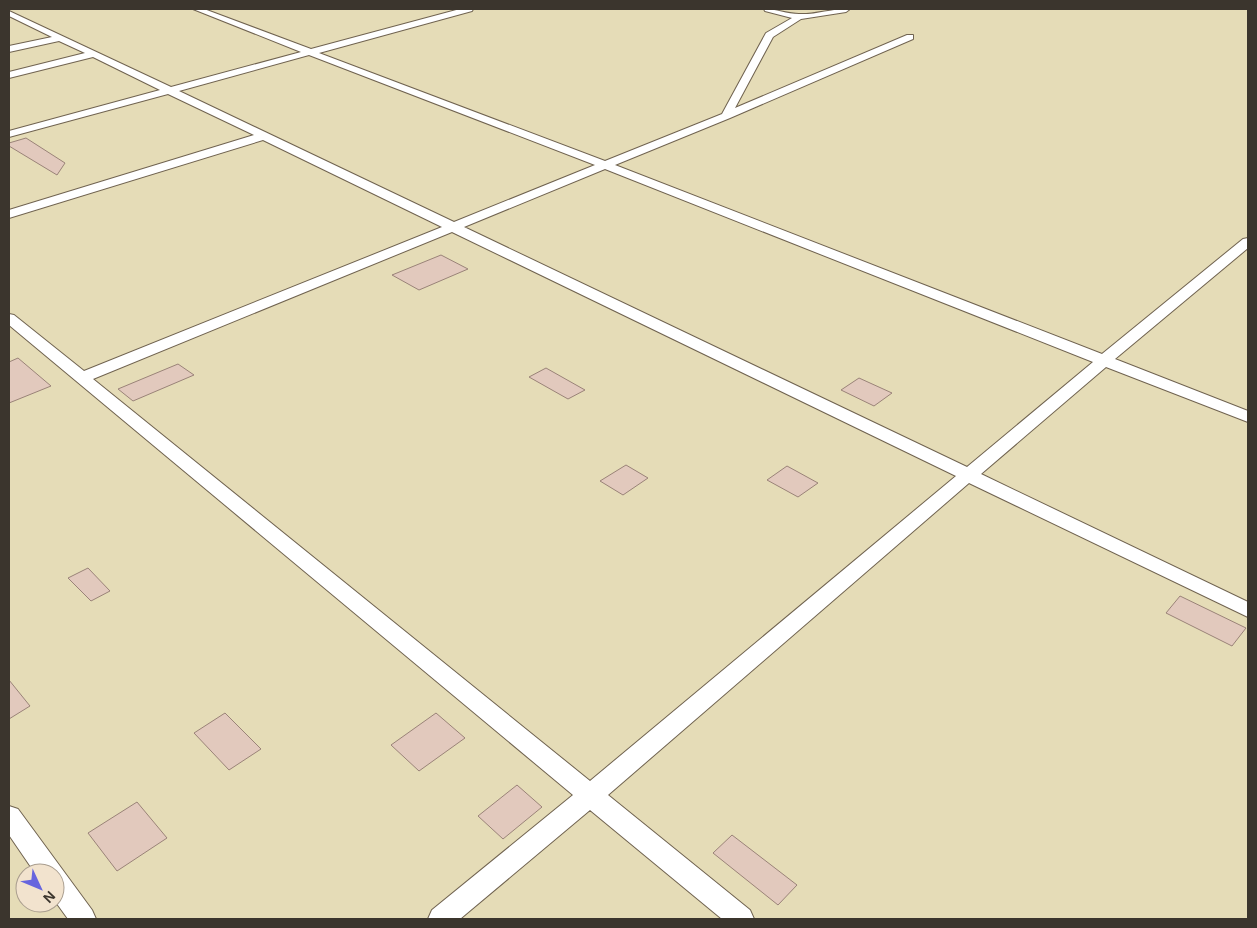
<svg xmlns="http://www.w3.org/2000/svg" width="1257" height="928" font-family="Helvetica,sans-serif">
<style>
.sand{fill:#e5dcb7;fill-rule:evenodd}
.building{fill:#e2c9bd;stroke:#9a8378}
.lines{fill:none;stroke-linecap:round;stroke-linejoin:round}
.minor-casing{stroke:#706350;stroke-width:2}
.minor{fill:#fff;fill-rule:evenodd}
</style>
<rect width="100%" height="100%" fill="#f2e3ce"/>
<!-- sand -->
<path class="sand" d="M9 9H1248V919H9ZM25 873H55V903H25Z"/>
<!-- building -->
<path class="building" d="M26 138 65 163 57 175 9 146V143Z
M441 255 468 269 419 290 392 275Z
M18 358 51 386 9 403V362Z
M178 364 194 375 133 401 118 389Z
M546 368 585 390 568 399 529 377Z
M859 378 892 393 874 406 841 390Z
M626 465 648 478 623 495 600 481Z
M787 466 818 483 798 497 767 480Z
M88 568 110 591 91 601 68 578Z
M1180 596 1246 628 1232 646 1166 613Z
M9 680 30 706 9 719Z
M225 713 261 749 229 770 194 733Z
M436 713 465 738 419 771 391 745Z
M517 785 542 807 503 839 478 816Z
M137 802 167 838 117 871 88 833Z
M732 835 797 885 778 905 713 853Z"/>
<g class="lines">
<defs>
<path id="minor" d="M193 9H204L311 49 460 9H473L472 11 319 53 605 161 722 114 766 33 792 18 765 11 764 9C776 9 787 14 799 14 816 15 833 8 850 9L846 12 801 19 773 37 735 108 907 35H913V39L730 118 615 165 1102 354 1243 239 1248 238V248L1115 359 1248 411V422L1106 367 981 474 1248 602V617L969 483 608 795 750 910 754 919H722L590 810 460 919H428L432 910 573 795 9 325V314L14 315 84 371 442 227 263 140 9 218V210L254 135 168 94 9 137V131L160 90 93 57 9 78V72L85 53 59 41 9 52V46L52 37 9 16V11L171 87 301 52ZM309 55 595 165 454 222 179 91ZM605 169 1093 362 967 467 464 227ZM452 232 956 476 590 781 93 379Z
M9 806 18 809 92 910 96 919H68L55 901V873H35L9 835Z"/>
</defs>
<!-- minor casing -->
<use href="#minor" class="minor-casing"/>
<!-- minor -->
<use href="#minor" class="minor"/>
</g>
<!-- border -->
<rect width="1257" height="928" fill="none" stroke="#3b352d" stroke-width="20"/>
<!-- north arrow -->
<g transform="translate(40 888) rotate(134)"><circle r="24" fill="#f2e3ce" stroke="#a99d8e"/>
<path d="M0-4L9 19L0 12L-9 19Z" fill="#6765de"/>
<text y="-8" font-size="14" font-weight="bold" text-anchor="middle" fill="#3b352d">N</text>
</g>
</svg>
